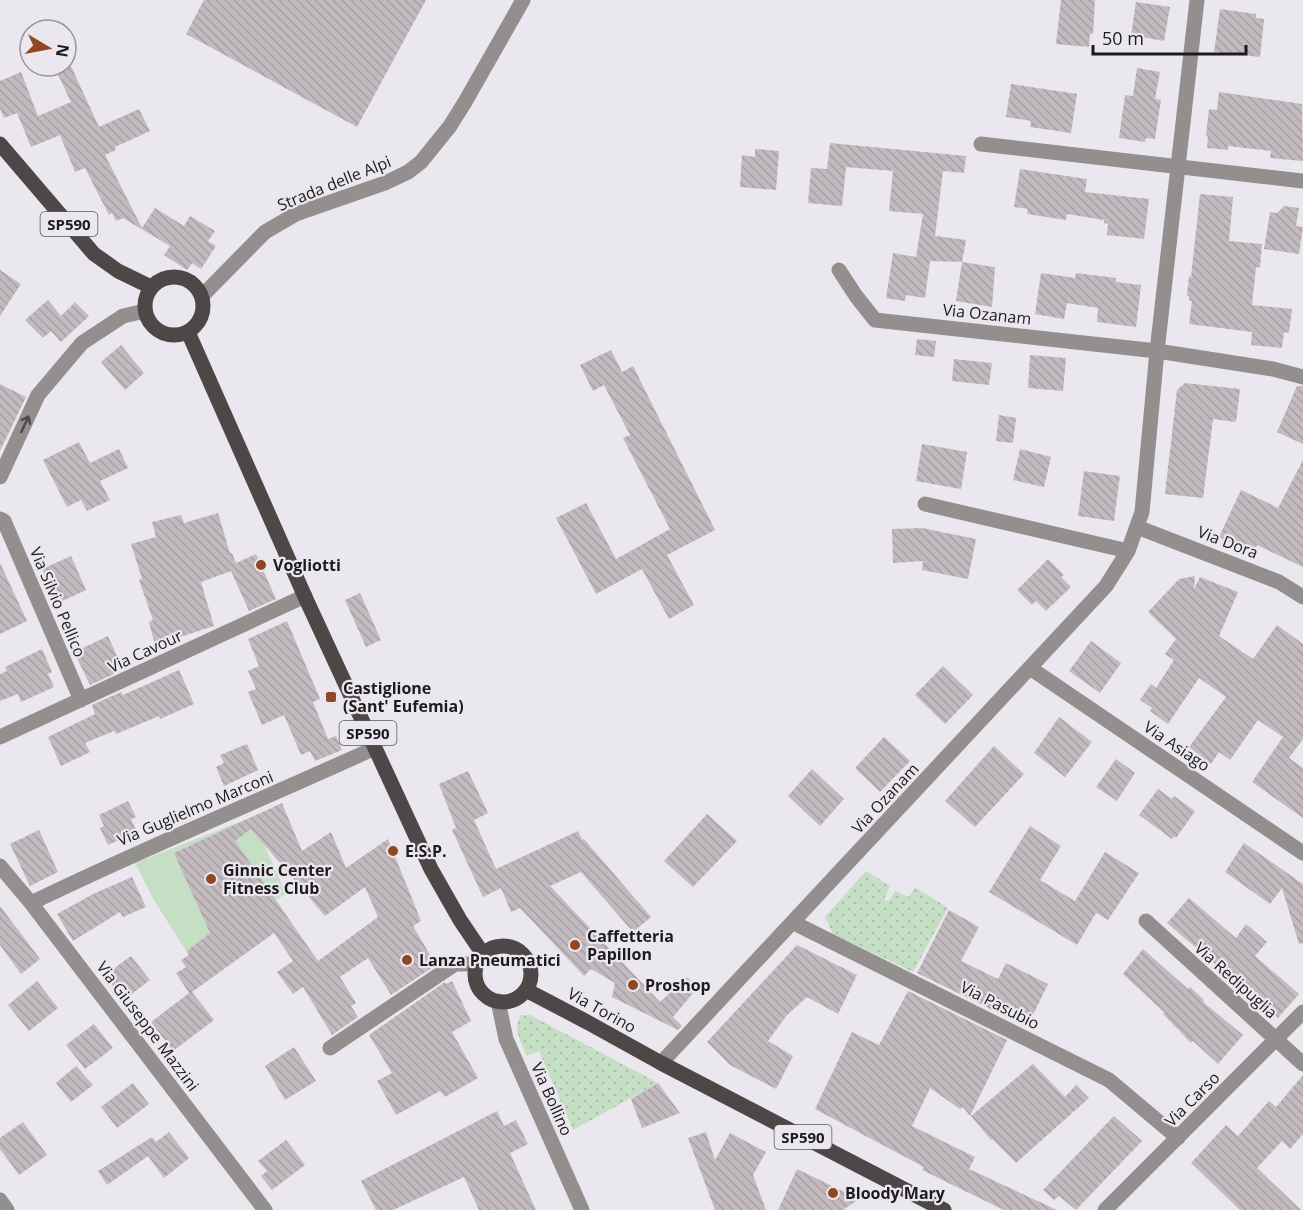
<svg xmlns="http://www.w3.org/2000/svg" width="1303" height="1210" font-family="'Open Sans',sans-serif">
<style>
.grass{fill:url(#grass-dots)}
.pitch{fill:#c4dfc4}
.building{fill:url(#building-back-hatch);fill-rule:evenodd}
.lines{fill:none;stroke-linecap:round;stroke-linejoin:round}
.minor{stroke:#938f8f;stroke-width:15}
.major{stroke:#4e4747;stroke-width:15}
.oneway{stroke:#4c494b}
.poi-dot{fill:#8f4726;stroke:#ebe7ee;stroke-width:2}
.labels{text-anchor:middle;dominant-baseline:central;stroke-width:4.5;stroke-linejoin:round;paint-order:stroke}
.shield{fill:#ebe7ee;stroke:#5b585c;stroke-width:1.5}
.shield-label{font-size:15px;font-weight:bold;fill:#1d1b1e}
.street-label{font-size:16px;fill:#1d1b1e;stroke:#ebe7ee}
.poi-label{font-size:16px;font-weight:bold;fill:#1d1b1e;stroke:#ebe7ee;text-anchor:start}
</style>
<defs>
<pattern id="grass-dots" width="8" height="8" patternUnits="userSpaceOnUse" patternTransform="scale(1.5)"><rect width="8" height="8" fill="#c4dfc4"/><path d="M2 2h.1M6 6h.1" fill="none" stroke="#a8bfa8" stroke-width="1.8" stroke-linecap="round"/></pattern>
<pattern id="building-back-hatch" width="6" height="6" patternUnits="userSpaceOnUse" patternTransform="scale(1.5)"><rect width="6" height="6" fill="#c2babf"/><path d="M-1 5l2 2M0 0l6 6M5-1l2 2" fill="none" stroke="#a69fa4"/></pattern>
</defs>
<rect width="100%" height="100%" fill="#ebe7ee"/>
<!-- grass -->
<path class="grass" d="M866 871 890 886 884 900 889 901 895 891 909 897 915 887 948 908 913 972 833 934 825 917Z
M521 1015H530L658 1083 573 1130 539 1051 527 1056C521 1041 512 1030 521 1015Z"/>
<!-- pitch -->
<path class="pitch" d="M252 817 286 894 262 908 192 960 155 902 135 863Z"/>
<!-- building -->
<path class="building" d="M204 0H426L357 127 186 34Z
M1061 0H1095L1093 34H1090L1089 47 1056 44Z
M1136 2 1170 7 1164 41 1131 35Z
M1220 9 1256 14V18L1264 19 1260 57 1214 52Z
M54 66H71L99 127 139 109 150 131 115 147 116 150 105 155 142 228 155 208 184 226 190 216 215 231 208 241 216 246 201 269 192 263 187 270 164 255 170 246 123 218 116 221 112 213 109 215 85 168 75 172 60 135 31 147 17 113 4 118 0 109V81L21 72 38 116 71 102Z
M1137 68 1160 72 1155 99 1161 100 1155 139 1146 138 1145 142 1119 138 1125 95 1133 96Z
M1011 84 1077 94 1071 133 1030 127 1031 121 1006 117Z
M1219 92 1302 104 1303 161 1270 158 1271 151 1228 146V150L1207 148 1208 137 1206 135 1209 109 1217 110Z
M830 143 966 156 964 173 943 171 935 236 966 240 962 262 930 261 925 298 906 295 905 301 886 298 893 253 916 257 923 214 889 211 893 171 846 167 842 206 808 203 811 168 827 169Z
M755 149 779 151 776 190 740 187 742 155 755 157Z
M1020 169 1087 179 1085 192 1149 199 1144 239 1107 235 1108 224 1104 223V220L1067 214 1066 220 1027 214 1028 209 1014 207Z
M1200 194 1233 197 1229 241 1262 244 1260 268 1256 267 1252 305 1292 309 1289 333 1284 332 1282 348 1251 345 1252 332 1189 324 1192 301 1189 300V296H1187L1189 276 1191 277Z
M1284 206 1299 208 1296 226 1303 227 1299 254 1264 249 1270 212 1277 213Z
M962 262 995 267 992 307 956 301Z
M0 270 21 284 0 316Z
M1041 273 1075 278 1076 273 1116 278V282L1141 285 1136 327 1097 322 1098 308 1067 303 1064 319 1035 314Z
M48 300 61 316 75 302 89 316 61 342 51 331 43 338 25 320Z
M917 339 936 341 934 357 915 355Z
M121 345 144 373 125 390 101 362Z
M611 350 622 372 633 366 715 530 667 555 694 605 669 619 642 569 596 594 556 518 586 503 616 559 670 529 623 438 630 435 604 385 593 391 580 365Z
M1030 355 1066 358 1063 391 1028 388Z
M954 359 992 363 989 385 952 381Z
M1185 383 1240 389 1236 422 1213 419 1203 498 1165 494 1177 390Z
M0 384 26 397 0 451Z
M1297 386H1303V444L1277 432Z
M999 415 1016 418 1013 443 996 441Z
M79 442 90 463 119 449 128 468 100 481 110 500 87 511 81 500 67 507 43 460Z
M922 444 967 452 961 489 916 481Z
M1020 449 1051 457 1044 487 1013 480Z
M1303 460V567L1257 545 1253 553 1219 537 1241 490 1278 508Z
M1084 471 1120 476 1114 521 1078 516Z
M218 513 230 553H232L236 563 256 554 276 599 249 611 231 571 201 582 214 626 155 645 149 622 153 620 139 580 142 579 131 544 156 537 152 522 181 515 184 523Z
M922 528 976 539 968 579 922 570 923 561 893 563 892 529Z
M71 556 86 590 58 603 42 569Z
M1048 559 1064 575 1061 577 1071 587 1046 611 1036 601 1032 605 1017 590Z
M0 563 27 621 0 634Z
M1195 576 1194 589 1200 577 1238 592 1219 636 1253 659 1277 625 1303 644V739L1289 758 1303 768V818L1252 782 1283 737 1258 720 1230 760 1219 752 1211 764 1189 747 1226 697 1199 678 1168 724 1150 711 1152 708 1140 700 1151 684 1156 688 1174 660 1165 654 1176 639 1148 612 1179 579Z
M360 593 381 640 366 647 345 600Z
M287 621 320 699 313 702 328 739 336 736 342 750 315 761 310 751 301 755 284 715 262 725 248 692 256 689 248 671 259 666 248 639Z
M108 636 120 663 111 667 114 674 90 685 74 652Z
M1091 641 1121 663 1100 693 1069 671Z
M42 649 52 672 48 674 54 687 21 702 18 694 0 701V674L7 671 5 667Z
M943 666 973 695 945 724 915 695Z
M179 670 194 704 160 719 159 716 116 734 114 731 85 743 90 752 61 766 48 737 95 714 92 705 121 692 123 695Z
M1059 717 1092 742 1065 777 1034 753Z
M884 737 910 761 880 792 855 768Z
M247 744 258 770 224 786 216 767 224 763 220 755Z
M994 746 1024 774 975 827 945 801Z
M1116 759 1135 773 1117 801 1096 787Z
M812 769 844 799 820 826 788 796Z
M468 771 488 813 474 820 496 869 578 831 582 840 584 839 651 917 633 932 581 872 550 886 660 1002 687 977 698 987 673 1017 682 1026 678 1030 612 997 615 983 591 969 584 976 520 908 511 912 501 888 483 897 452 830 456 828 439 784Z
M1158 789 1172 799 1174 796 1195 811 1176 838 1174 836 1172 839 1139 815Z
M128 801 136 817 131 819 137 832 108 845 100 828 104 826 99 815Z
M282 803 302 851 331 832 346 868 388 839 421 921 413 926 436 965 391 995 368 958 340 977 356 1003 351 1006 358 1017 332 1035 303 987 293 994 277 972 293 961 274 933 192 992 214 1020 173 1051 151 1022 189 993 176 973 186 967 181 960 189 955 187 951 210 933 174 853ZM251 829 325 916 365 887 378 917 318 961 235 841Z
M707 814 737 841 693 887 664 861Z
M1030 826 1061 846 1040 880 1075 901 1105 852 1139 873 1108 920 1096 913 1077 945 989 892Z
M39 830 58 872 30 886 10 844Z
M1244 843 1303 884V943L1299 944 1282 888 1270 904 1225 872Z
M132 877 146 907 123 917 120 912 73 941 57 914 93 894Z
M1189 898 1236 938 1246 924 1267 942 1255 956 1299 994 1278 1018 1167 923Z
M0 906 40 959 21 974 0 945Z
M949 910 979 927 961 961 998 979 1006 963 1048 984 1027 1027 917 973Z
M797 945 857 975 838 1014 807 997 787 1015 768 1041 793 1056 776 1089 730 1065 707 1042Z
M1143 949 1188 989 1190 987 1204 1000 1203 1002 1243 1035 1218 1064 1193 1041 1191 1043 1163 1014 1165 1013 1123 974Z
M131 956 150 980 124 1000 105 975Z
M37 981 58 1008 29 1031 8 1005Z
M452 981 471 1021 452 1032 478 1078 445 1097 440 1091 396 1115 377 1081 392 1073 369 1035 445 982 446 984Z
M908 991 1007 1040 970 1116 963 1107 960 1109 930 1088 912 1126 975 1157 969 1169 1057 1210H1004L922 1170 924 1167 815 1109 852 1032 879 1045Z
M94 1024 113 1048 85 1069 66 1045Z
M294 1047 316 1081 285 1100 265 1066Z
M1033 1064 1065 1097 1076 1085 1089 1098 1016 1163 992 1139 991 1140 971 1116Z
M76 1066 93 1085 71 1102 56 1083Z
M1303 1075V1134L1290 1149 1282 1141 1257 1168 1301 1210H1240L1191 1163 1226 1125 1238 1136 1269 1101 1276 1107Z
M133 1083 149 1104 117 1128 101 1107Z
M658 1083 680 1113 642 1128 631 1099Z
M497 1111 504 1126 516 1120 528 1144 510 1153 536 1210H479L464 1177 393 1210H376L361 1181Z
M1114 1116 1142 1141 1076 1210 1059 1196 1054 1200 1043 1190Z
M23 1122 47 1155 19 1175 0 1149V1138Z
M169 1132 189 1158 164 1178 148 1156 107 1185 98 1171 152 1137 156 1142Z
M706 1132 715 1160 730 1133 766 1152 753 1175 766 1210H715L688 1138Z
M286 1140 305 1165 272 1190 261 1176 267 1171 258 1161Z
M797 1169 859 1199 843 1210H778Z"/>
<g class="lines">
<!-- minor -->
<path class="minor" d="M981 144 1303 181
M839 270 856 296 875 320 1157 351 1273 369 1303 377
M202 296 265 232 296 214 385 183 408 172 421 162 450 126 465 102 523 0
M0 477 38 395 82 343 123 316 145 311
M925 504 1128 551
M0 519 4 521 81 700
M1137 527 1279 582 1303 597
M1030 668 1303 853
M0 737 305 596
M0 866 31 903 265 1210
M31 903C144 848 261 800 375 748
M1146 921 1303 1064
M794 923 1109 1080 1178 1138
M498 1001 506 1039 582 1210
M330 1048 455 964H477
M661 1063 1106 586 1128 551 1142 512 1157 351 1197 0
M0 1200 7 1210
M1105 1210 1303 1012"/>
<!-- major -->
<path class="major" d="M0 144 94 254 118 271 151 287
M145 306a29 29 0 1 1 58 0a29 29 0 1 1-58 0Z
M188 332 306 599 431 869 460 920 483 954
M475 974a28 28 0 1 1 56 0a28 28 0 1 1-56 0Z
M526 990 587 1022 661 1063 944 1210"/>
</g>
<!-- one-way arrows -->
<defs><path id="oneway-shaft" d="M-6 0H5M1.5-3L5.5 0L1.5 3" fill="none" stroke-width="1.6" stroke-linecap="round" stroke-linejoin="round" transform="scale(1.5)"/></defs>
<use class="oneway" href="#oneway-shaft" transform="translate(25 424) rotate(-65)"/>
<!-- markers -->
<g class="poi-dot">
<circle cx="261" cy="565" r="6"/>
<rect x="325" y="691" width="12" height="12" rx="3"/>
<circle cx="393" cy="851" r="6"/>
<circle cx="211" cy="879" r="6"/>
<circle cx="575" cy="945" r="6"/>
<circle cx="407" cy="960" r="6"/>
<circle cx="633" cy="985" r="6"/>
<circle cx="833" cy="1193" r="6"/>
</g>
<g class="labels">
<!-- shield labels -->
<g class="shield">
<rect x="40.5" y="212" width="57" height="24" rx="4.5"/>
<rect x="339.5" y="721" width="57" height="24" rx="4.5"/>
<rect x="774.5" y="1125" width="57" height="24" rx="4.5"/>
</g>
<g class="shield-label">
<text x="69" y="224">SP590</text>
<text x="368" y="733">SP590</text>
<text x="803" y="1137">SP590</text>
</g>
<!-- street labels -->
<g class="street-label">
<text transform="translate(334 183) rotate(-22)">Strada delle Alpi</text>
<text transform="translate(987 314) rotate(6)">Via Ozanam</text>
<text transform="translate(1228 542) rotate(21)">Via Dora</text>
<text transform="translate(58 602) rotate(67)">Via Silvio Pellico</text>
<text transform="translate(145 651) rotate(-25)">Via Cavour</text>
<text transform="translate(1177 746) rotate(34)">Via Asiago</text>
<text transform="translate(885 798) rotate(-47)">Via Ozanam</text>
<text transform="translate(195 808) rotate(-23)">Via Guglielmo Marconi</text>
<text transform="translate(1236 980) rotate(42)">Via Redipuglia</text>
<text transform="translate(1000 1005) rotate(27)">Via Pasubio</text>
<text transform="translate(602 1010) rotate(29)">Via Torino</text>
<text transform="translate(148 1026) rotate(53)">Via Giuseppe Mazzini</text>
<text transform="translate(552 1099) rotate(66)">Via Bollino</text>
<text transform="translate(1192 1099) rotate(-45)">Via Carso</text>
</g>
<!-- poi labels -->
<g class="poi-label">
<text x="273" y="565">Vogliotti</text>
<text x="343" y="688">Castiglione<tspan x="343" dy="18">(Sant' Eufemia)</tspan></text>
<text x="405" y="851">E.S.P.</text>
<text x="223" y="870">Ginnic Center<tspan x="223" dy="18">Fitness Club</tspan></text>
<text x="587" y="936">Caffetteria<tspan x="587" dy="18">Papillon</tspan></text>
<text x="419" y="960">Lanza Pneumatici</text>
<text x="645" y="985">Proshop</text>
<text x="845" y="1193">Bloody Mary</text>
</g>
</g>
<!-- north arrow -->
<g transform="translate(48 48) rotate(100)"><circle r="28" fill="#ebe7ee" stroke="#99959b" stroke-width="1.5"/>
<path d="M0-4.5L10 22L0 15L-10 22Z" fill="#8f4726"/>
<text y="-9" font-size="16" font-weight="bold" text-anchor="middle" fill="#1d1b1e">N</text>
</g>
<!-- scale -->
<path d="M1093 45v9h153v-9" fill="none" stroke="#1d1b1e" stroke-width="3"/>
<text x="1102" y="45" font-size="18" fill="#1d1b1e" stroke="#ebe7ee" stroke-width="4.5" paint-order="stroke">50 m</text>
</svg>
